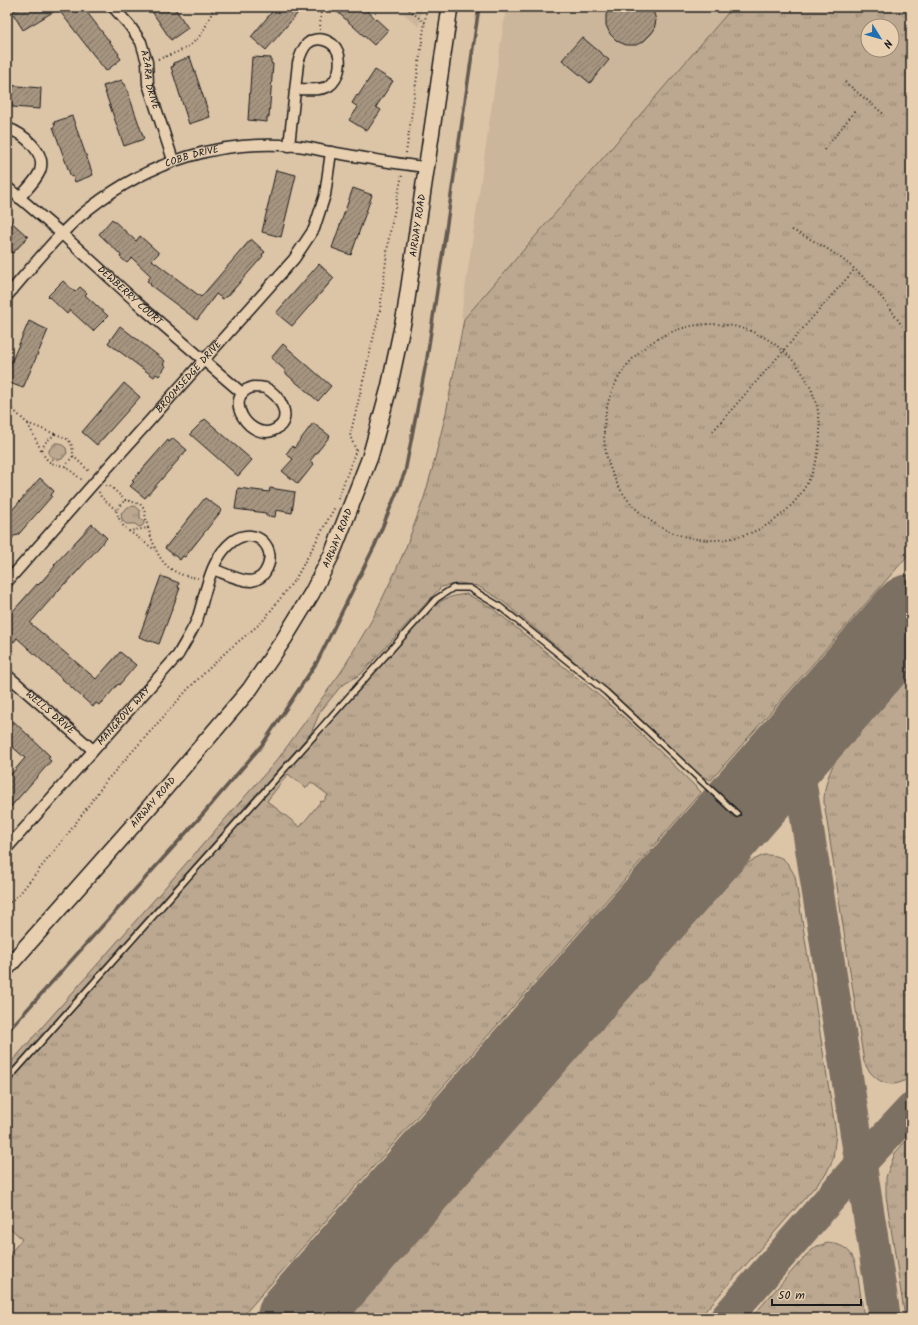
<svg xmlns="http://www.w3.org/2000/svg" width="918" height="1325" font-family="Kalam,sans-serif">
<style>
.built{fill:#ccb69b}
.grass{fill:url(#grass-tufts);stroke:#6c6256;fill-rule:evenodd}
.lines{fill:none;stroke-linecap:round;stroke-linejoin:round}
.stream{stroke:#635a50;stroke-width:3.5}
.taxiway{stroke:#7c7062;stroke-width:32}
.runway{stroke:#7c7062;stroke-width:80}
.building{fill:url(#building-hatch);stroke:#1c1c1c}
.lane-casing{stroke:#1c1c1c;stroke-width:8}
.street-casing{stroke:#1c1c1c;stroke-width:13}
.primary-casing{stroke:#1c1c1c;stroke-width:18}
.path{stroke:#1c1c1c;stroke-width:2;stroke-dasharray:1 3;stroke-linecap:butt}
.lane{stroke:#e8cfb0;stroke-width:5}
.street{stroke:#e8cfb0;stroke-width:10}
.primary{stroke:#e8cfb0;stroke-width:15}
.labels{text-anchor:middle;dominant-baseline:central;stroke-width:3;stroke-linejoin:round;paint-order:stroke}
.street-label{font-size:10px;fill:#1c1c1c;stroke:#e8cfb0}
</style>
<defs>
<pattern id="grass-tufts" width="24" height="20" patternUnits="userSpaceOnUse"><rect width="24" height="20" fill="#bca890"/><path d="M3 7l-1-3M5 7V3M7 7l1-3M15 17l-1-3M17 17v-4M19 17l1-3" fill="none" stroke="#988875"/></pattern>
<pattern id="building-hatch" width="6" height="6" patternUnits="userSpaceOnUse"><rect width="6" height="6" fill="#a69580"/><path d="M-1 1l2-2M0 6l6-6M5 7l2-2" fill="none" stroke="#867968"/></pattern>
</defs>
<rect width="100%" height="100%" fill="#dcc4a7"/>
<filter id="ink" filterUnits="userSpaceOnUse"><feTurbulence type="fractalNoise" baseFrequency=".025" numOctaves="2"/><feDisplacementMap in="SourceGraphic" scale="8" xChannelSelector="R" yChannelSelector="G"/><feConvolveMatrix kernelMatrix="1 2 1 2 8 2 1 2 1" color-interpolation-filters="sRGB"/></filter>
<g filter="url(#ink)">
<!-- built -->
<path class="built" d="M396 7H422L419 27Z
M506 7H733L464 319 461 317Z"/>
<!-- grass -->
<path class="grass" d="M733 7H910L907 10 911 13V552L711 780 697 774 587 672 501 600 478 586 459 583 441 587 361 674 341 686 320 712 311 733 7 1074V1067L278 759 341 672 373 618 396 570 406 547 424 498 432 470 446 413 464 319ZM868 26H892V50H868Z
M55 443H60L66 448 67 453 62 459 58 460 49 455V450Z
M135 506 140 510V518L144 521V524L142 526 139 527 135 524H126L122 520 121 513 128 507Z
M467 594 492 608 602 698 638 730 701 792 241 1318H7V1257L22 1239 7 1225V1086L427 613C440 600 448 596 467 594ZM288 774 306 788 311 782 328 795 323 802 321 801 300 827 267 801Z
M911 675V1076C893 1092 873 1082 864 1062L824 802C824 787 828 776 834 763Z
M764 855C784 855 786 860 795 876L836 1133 833 1159 826 1174 699 1318H348L747 863Z
M911 1135V1318H905L886 1196V1177L895 1153Z
M828 1243C854 1245 856 1262 859 1284 861 1295 862 1307 864 1318H751L806 1255 817 1246Z"/>
<g class="lines">
<!-- stream -->
<path class="stream" d="M7 1032 203 814 262 745 317 662 375 545 405 472 427 358 479 7"/>
<!-- taxiway -->
<path class="taxiway" d="M795 747 885 1318
M726 1318 861 1163 911 1109"/>
<!-- runway -->
<path class="runway" d="M297 1318 911 614"/>
</g>
<!-- building -->
<path class="building" d="M21 7H83L119 54 118 55 121 59 106 71 58 9 23 30 12 12Z
M149 7H174L188 28 171 40Z
M276 7H303L266 50 251 37Z
M332 7H363L388 30 374 45Z
M610 7H652L656 20 654 30 651 34 644 41 636 45H626L617 41 610 34 606 25V15Z
M582 37 609 60 590 83 562 60Z
M190 57 210 117 189 124 171 67 174 66 173 63Z
M252 57 271 58V63L273 64 269 117H267V122L248 120Z
M375 70 393 81 376 107 381 110 367 131 349 120 358 107 352 103 357 95 358 96Z
M122 80 123 84H125L144 139 124 146 103 86Z
M7 85 41 88 40 109 12 107V104H7Z
M72 116 93 175 75 182 73 176 71 177 53 127 55 126 54 122Z
M276 170 296 175 281 237 262 232Z
M353 188 372 195 351 255 332 248Z
M7 218 28 237 13 253 7 248Z
M112 219 136 241 140 236 159 253 152 260 201 297 251 239 265 252 262 255 263 256 227 297 226 296 223 299 216 294 197 320 150 285 151 284 147 281 151 276 132 258 127 263 120 257 121 255 99 234Z
M319 264 334 278 292 326 276 313Z
M63 281 75 292 80 287 87 293 85 295 108 316 93 331 70 310 67 314 48 296Z
M29 321 48 330 23 388 7 382V372Z
M120 326 165 361 163 364 166 366 159 376 156 374 154 377 108 343Z
M283 344 331 386 318 401 284 372 286 371 271 358Z
M124 383 140 397 97 445 82 432Z
M205 419 252 460 238 476 190 434Z
M313 423 330 436 310 461 314 464 298 484 282 471 293 459 286 454 292 446 294 448Z
M173 438 187 450 145 498 130 486 134 482 132 481 168 440 169 442Z
M40 478 54 491 51 495 52 496 17 536 15 535 7 545V516Z
M238 488 269 492 270 488 295 492 292 513 276 510 275 517 266 516V513L235 509Z
M205 498 222 510 185 557 183 556 180 560 165 548Z
M92 524 107 538 66 584 65 583 30 623 96 679 120 652 136 665 119 685 118 684 102 703 101 702 99 705 96 703 93 707 17 638 14 642 7 636V618L37 584 38 585 42 581 55 566 54 565Z
M161 576 179 583 178 588H180L159 644 139 637Z
M7 715 50 756 48 758 51 761 7 811V779L25 758 7 742Z"/>
<g class="lines">
<defs>
<path id="lane" d="M7 1080 436 599 453 588H469L499 606 606 692 737 814"/>
<g id="street">
<path id="s1" d="M113 7 130 26 141 42 147 62 148 84 173 160"/>
<path d="M7 128C22 133 47 152 40 171 36 181 26 190 19 198"/>
<path d="M289 146 298 63C300 56 302 49 307 44 317 35 333 40 338 52 342 63 339 79 329 86 320 91 306 89 296 89"/>
<path id="s2" d="M7 187 62 234 143 308 242 393"/>
<path id="s3" d="M7 296C33 266 59 232 90 208 150 161 221 139 297 146 308 147 319 150 330 152 362 157 393 164 426 167"/>
<path d="M253 387C257 387 261 387 265 388 280 394 294 419 276 429 251 444 220 396 253 387Z"/>
<path id="s4" d="M7 582 94 483 294 259 314 229 325 195 331 152"/>
<path id="s5" d="M7 675 93 750"/>
<path id="s6" d="M7 848 178 655C184 644 192 632 197 620 206 594 209 559 233 541 255 525 280 548 265 572 262 577 257 580 251 581 239 581 224 573 213 569"/>
</g>
<g id="primary">
<path id="s7" d="M7 968 152 804 250 689 284 639 312 593 332 554 370 457 389 388 405 313 450 7"/>
</g>
</defs>
<!-- lane casing -->
<use href="#lane" class="lane-casing"/>
<!-- street casing -->
<use href="#street" class="street-casing"/>
<!-- primary casing -->
<use href="#primary" class="primary-casing"/>
<!-- path -->
<path class="path" d="M406 7 425 23
M320 30 321 7
M158 59C192 48 201 42 214 7
M845 82 885 115
M824 150 855 111
M406 153 427 7
M792 230C843 254 871 278 902 326
M604 432a108 108 0 1 1 216 0a108 108 0 1 1-216 0Z
M7 404 27 423 55 434
M28 424 41 450
M713 431 855 269
M55 434C69 438 73 442 73 456L65 466C52 464 48 464 41 450L46 442Z
M73 456 90 472
M50 463 54 457
M65 466 82 480
M106 486H110L125 500
M99 492 101 497 116 510
M338 499 356 450 350 436 380 310 389 237 402 175
M125 500 140 504 144 509 148 528 129 531C120 524 120 521 116 510Z
M148 528C158 558 164 574 198 578
M129 531 155 550
M7 905 21 892 67 835 107 780 189 688 227 651 262 622 296 578 335 507"/>
<!-- lane -->
<use href="#lane" class="lane"/>
<!-- street -->
<use href="#street" class="street"/>
<!-- primary -->
<use href="#primary" class="primary"/>
</g>
</g>
<g class="labels">
<!-- street labels -->
<g class="street-label">
<text stroke="none"><textPath href="#s1" startOffset="84">AZARA DRIVE</textPath></text>
<text stroke="none"><textPath href="#s3" startOffset="236">COBB DRIVE</textPath></text>
<text stroke="none"><textPath href="#s7" startOffset="869">AIRWAY ROAD</textPath></text>
<text stroke="none"><textPath href="#s2" startOffset="164">DEWBERRY COURT</textPath></text>
<text stroke="none"><textPath href="#s4" startOffset="274">BROOMSEDGE DRIVE</textPath></text>
<text stroke="none"><textPath href="#s7" startOffset="545">AIRWAY ROAD</textPath></text>
<text stroke="none"><textPath href="#s5" startOffset="57">WELLS DRIVE</textPath></text>
<text stroke="none"><textPath href="#s6" startOffset="176">MANGROVE WAY</textPath></text>
<text stroke="none"><textPath href="#s7" startOffset="221">AIRWAY ROAD</textPath></text>
</g>
</g>
<!-- margin -->
<rect width="918" height="1325" fill="none" stroke="#e8cfb0" stroke-width="24"/>
<rect x="12" y="12" width="894" height="1301" fill="none" stroke="#1c1c1c" stroke-width="1.5" filter="url(#ink)"/>
<!-- north arrow -->
<g transform="translate(880 38) rotate(127)"><circle r="19" fill="#e8cfb0" stroke="#968775"/>
<path d="M0-3L7 15L0 10L-7 15Z" fill="#1f6fb2"/>
<text y="-6" font-size="11" font-weight="bold" text-anchor="middle" fill="#1c1c1c">N</text>
</g>
<!-- scale -->
<path d="M772 1299v6h89v-6" fill="none" stroke="#1c1c1c" stroke-width="2"/>
<text x="778" y="1299" font-size="12" fill="#1c1c1c" stroke="#e8cfb0" stroke-width="3" paint-order="stroke">50 m</text>
</svg>
